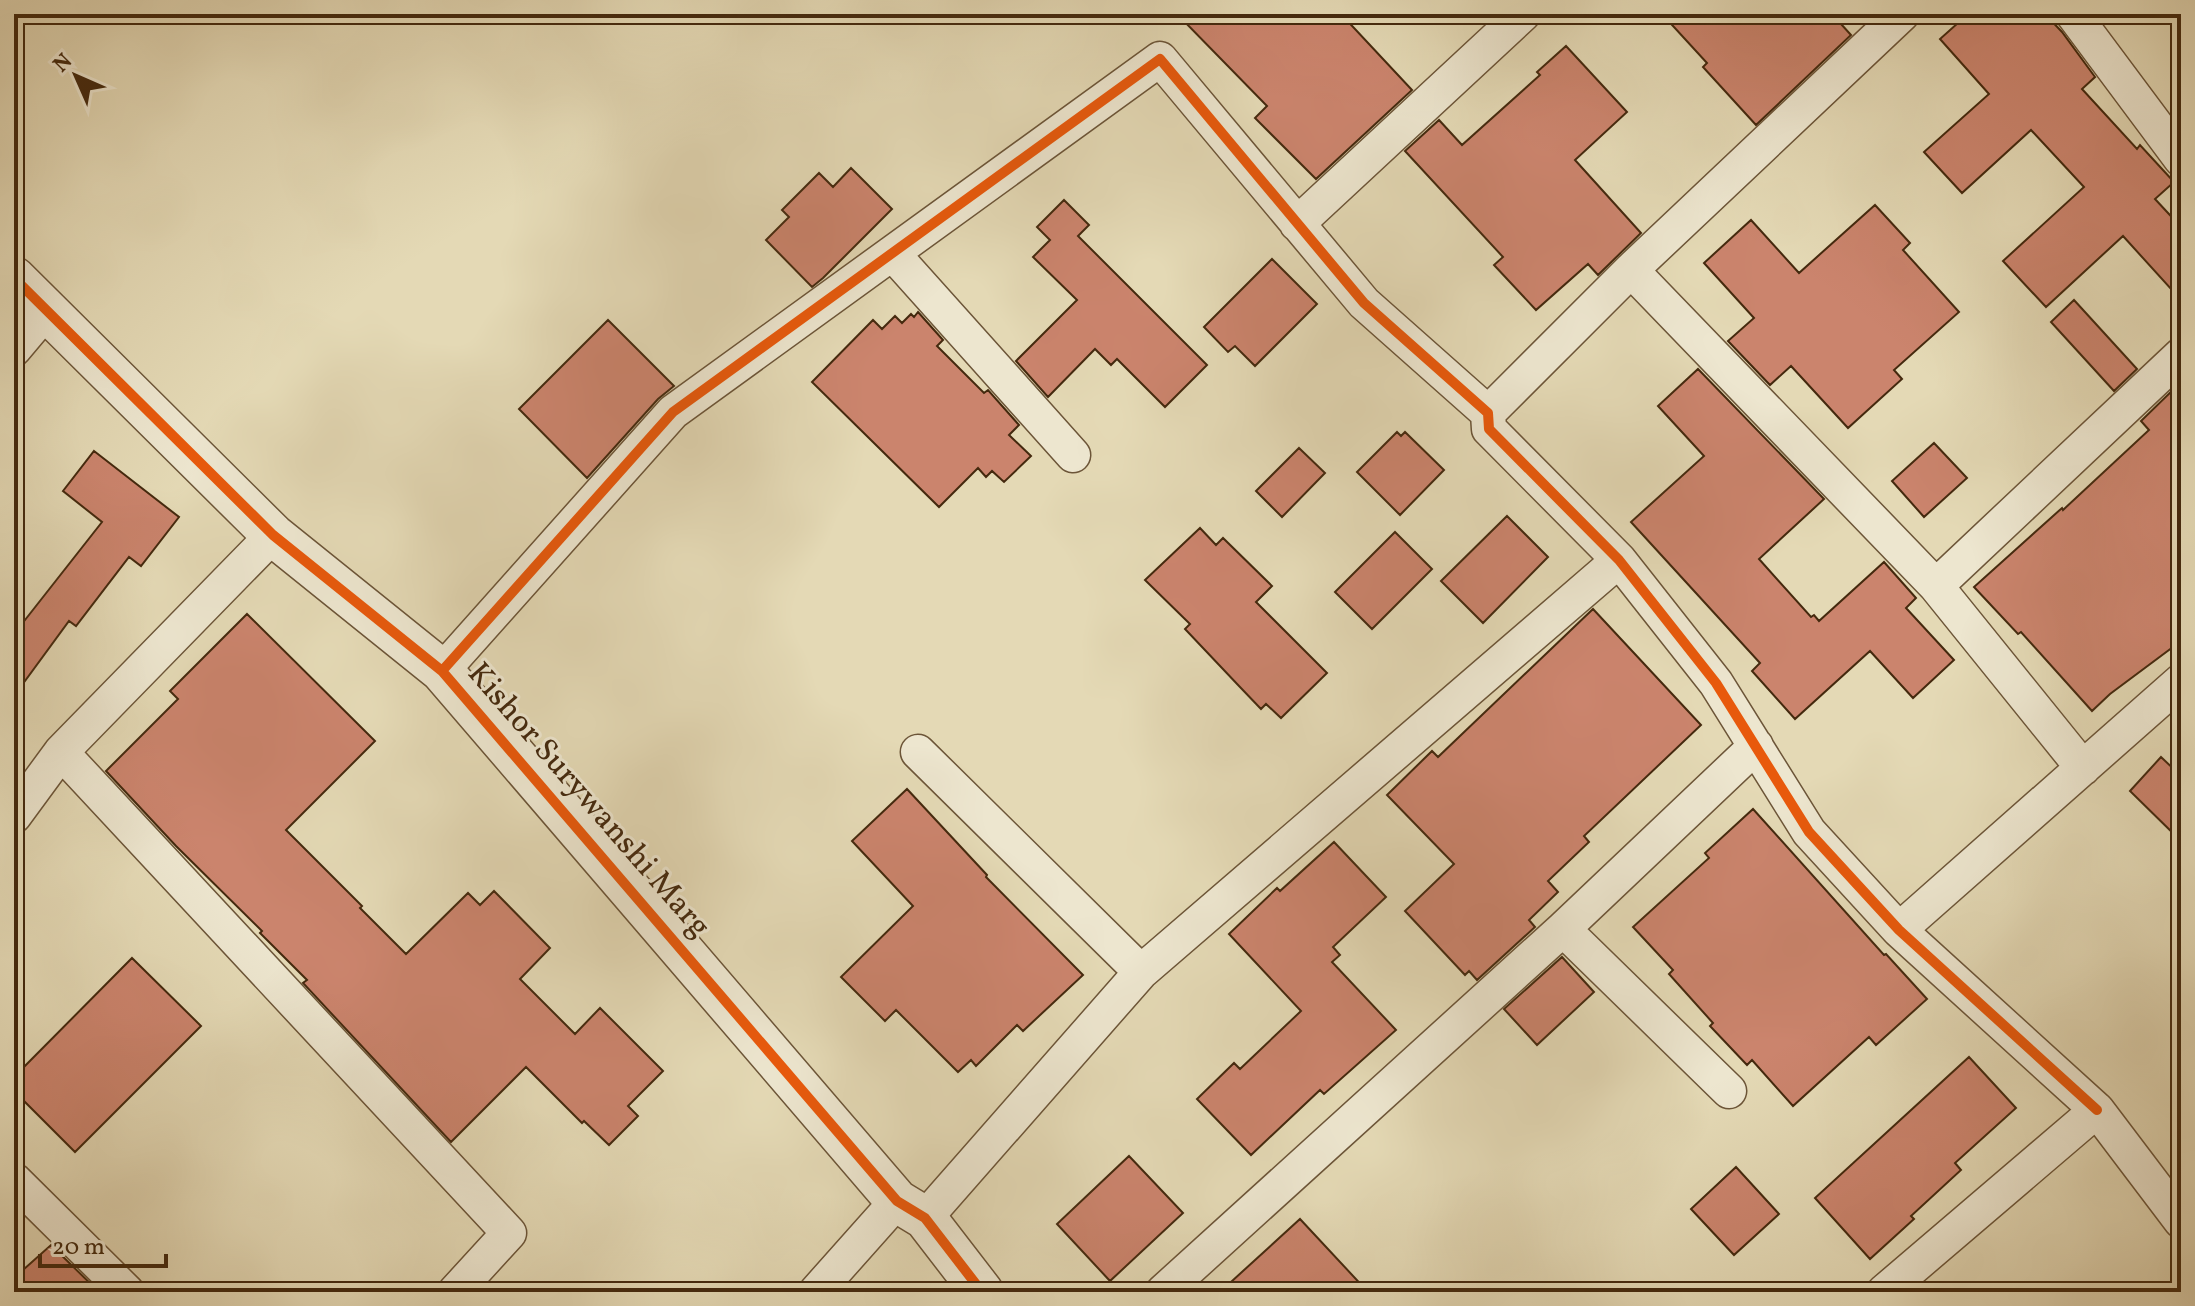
<svg xmlns="http://www.w3.org/2000/svg" width="2195" height="1306" font-family="Vollkorn,serif">
<style>
.building{fill:#cb846d;stroke:#44290e;stroke-width:2}
.lines{fill:none;stroke-linecap:round;stroke-linejoin:round}
.minor-casing{stroke:#6c5538;stroke-width:37}
.tertiary-casing{stroke:#6c5538;stroke-width:45}
.minor{stroke:#ede6cf;stroke-width:34}
.tertiary{stroke:#ede6cf;stroke-width:42}
.cycleway-casing{stroke:#ede6cf;stroke-width:15}
.cycleway{stroke:#e8590c;stroke-width:10}
.labels{text-anchor:middle;dominant-baseline:central;stroke-width:6;stroke-linejoin:round;paint-order:stroke}
.street-label{font-size:32px;fill:#44290e;stroke:#ede6cf}
</style>
<rect width="100%" height="100%" fill="#e4d9b5"/>
<filter id="stains"><feTurbulence type="fractalNoise" baseFrequency=".0025" numOctaves="4"/><feColorMatrix values="0 0 0 0 .2 0 0 0 0 .09 0 0 0 0 .02 0 0 0 .5 -.17"/></filter>
<radialGradient id="worn" r=".72"><stop offset=".6" stop-color="#630" stop-opacity="0"/><stop offset="1" stop-color="#630" stop-opacity=".3"/></radialGradient>
<!-- building -->
<path class="building" d="M1177 14H1341L1412 90 1316 179 1255 118 1267 106Z
M1662 14H1832L1851 35 1756 125 1703 67 1707 63Z
M1968 14H2045L2062 32 2095 77 2082 89 2137 149 2140 145 2174 182 2155 199 2181 227V300L2123 236 2046 307 2003 261 2084 187 2031 130 1962 193 1924 152 1989 94 1940 39Z
M1566 46 1627 112 1575 160 1641 233 1598 275 1588 264 1536 310 1494 265 1503 257 1405 151 1439 120 1462 145 1540 75 1537 72Z
M851 168 892 209 823 278 812 287 766 240 789 217 782 210 819 173 833 187Z
M1064 200 1089 225 1078 236 1207 365 1165 407 1117 359 1111 365 1095 349 1048 397 1016 361 1077 300 1033 257 1050 240 1037 227Z
M1875 205 1910 243 1903 250 1959 312 1894 370 1902 379 1848 428 1791 366 1770 385 1728 341 1754 318 1704 263 1751 220 1799 273Z
M1272 259 1317 304 1255 366 1235 346 1228 352 1204 327Z
M2074 300 2137 369 2114 391 2051 322Z
M918 312 943 340 937 346 984 393 988 390 1019 425 1009 435 1031 456 1004 482 992 471 986 477 978 468 939 507 812 382 873 320 882 329 895 316 902 323 911 314 914 317Z
M608 320 674 386 658 399 587 478 519 409Z
M1698 369 1824 499 1759 559 1811 617 1814 615 1819 621 1884 562 1916 598 1906 608 1954 660 1913 698 1870 651 1795 719 1752 671 1760 663 1631 522 1704 456 1658 406Z
M2181 382V641L2110 694 2092 711 2021 632 2018 634 1974 587 2062 508 2063 510 2149 430 2141 421Z
M1397 432 1401 436 1405 432 1444 470 1400 515 1357 472Z
M1934 443 1967 478 1924 517 1892 481Z
M1299 448 1325 473 1282 517 1256 491Z
M94 451 179 517 141 566 129 557 76 626 69 621 14 696V634L102 522 63 491Z
M1507 516 1548 557 1483 623 1441 581Z
M1200 528 1216 545 1223 538 1272 586 1256 602 1327 673 1281 718 1266 704 1261 709 1239 686 1185 629 1190 624 1145 580Z
M1395 532 1432 569 1372 629 1335 592Z
M1593 609 1701 725 1584 836 1589 842 1548 881 1558 892 1529 920 1535 927 1477 980 1469 971 1465 975 1405 911 1454 864 1387 795 1432 751 1438 757Z
M247 614 375 741 286 830 362 906 360 908 406 954 468 893 480 905 494 891 550 948 520 979 575 1034 600 1008 663 1071 628 1106 638 1116 609 1145 584 1121 582 1123 526 1067 451 1142 303 983 307 980 260 933 262 931 176 846 106 771 178 699 170 691Z
M2161 757 2181 776V841L2130 791Z
M907 789 987 875 986 877 1083 975 1023 1031 1017 1025 976 1066 971 1060 958 1072 896 1010 885 1021 841 977 913 906 852 841Z
M1753 809 1884 955 1886 954 1927 999 1876 1045 1869 1037 1793 1106 1752 1060 1747 1065 1710 1026 1713 1023 1669 974 1673 970 1633 927 1709 858 1705 853Z
M1334 842 1386 897 1333 947 1340 955 1332 962 1396 1030 1324 1094 1320 1090 1251 1155 1197 1099 1234 1063 1240 1069 1301 1011 1229 934 1277 888 1280 891Z
M1562 957 1594 992 1537 1045 1504 1009Z
M132 958 201 1026 75 1152 14 1091V1077Z
M1969 1057 2016 1108 1955 1163 1961 1170 1911 1216 1914 1219 1870 1259 1815 1198Z
M1129 1156 1183 1213 1110 1281 1057 1224Z
M1736 1167 1779 1214 1734 1255 1691 1209Z
M1300 1219 1368 1292H1220Z
M51 1245 99 1292H14V1278Z"/>
<g class="lines">
<defs>
<path id="minor" d="M2073 14 2181 159
M1297 224 1523 14
M893 254 1073 455
M1631 270 1936 586
M14 349 46 311
M1488 413 1631 270 1902 14
M442 671 673 412 1160 59 1364 303 1488 413 1489 429 1619 560 1716 683 1809 832 1899 930 2097 1110
M61 752 509 1233 455 1292
M918 752 1141 972
M2083 768 1936 586 2181 355
M14 816 61 752 273 535
M1563 929 1729 1091
M1899 930 2181 681
M14 1180 127 1292
M925 1218 1141 972 1619 560
M816 1292 897 1201
M1163 1292 1563 929 1756 746
M1884 1292 2097 1110 2181 1221"/>
<path id="tertiary" d="M14 278 273 535 442 671 897 1201 925 1218 982 1292"/>
</defs>
<!-- minor casing -->
<use href="#minor" class="minor-casing"/>
<!-- tertiary casing -->
<use href="#tertiary" class="tertiary-casing"/>
<!-- minor -->
<use href="#minor" class="minor"/>
<!-- tertiary -->
<use href="#tertiary" class="tertiary"/>
<defs>
<path id="cycleway" d="M14 278 273 535 442 671 897 1201 925 1218 982 1292
M442 671 673 412 1160 59 1364 303 1488 413 1489 429 1619 560 1716 683 1809 832 1899 930 2097 1110"/>
</defs>
<!-- cycleway casing -->
<use href="#cycleway" class="cycleway-casing"/>
<!-- cycleway -->
<use href="#cycleway" class="cycleway"/>
</g>
<g class="labels">
<!-- street labels -->
<g class="street-label">
<text transform="translate(588 801) rotate(49)">Kishor Surywanshi Marg</text>
</g>
</g>
<!-- margin -->
<rect width="2195" height="1306" fill="none" stroke="#e4d9b5" stroke-width="48"/>
<rect x="16" y="16" width="2163" height="1274" fill="none" stroke="#44290e" stroke-width="4"/>
<rect x="24" y="24" width="2147" height="1258" fill="none" stroke="#44290e" stroke-width="2"/>
<!-- north arrow -->
<g transform="translate(76 76) rotate(315)" stroke="#ede6cf" stroke-width="6" paint-order="stroke">
<path d="M0-6L14 30L0 20L-14 30Z" fill="#44290e"/>
<text y="-12" font-size="22" font-weight="bold" text-anchor="middle" fill="#44290e">N</text>
</g>
<!-- scale -->
<path d="M40 1254v12h126v-12" fill="none" stroke="#44290e" stroke-width="4"/>
<text x="52" y="1254" font-size="24" fill="#44290e" stroke="#ede6cf" stroke-width="6" paint-order="stroke">20 m</text>
<rect width="100%" height="100%" filter="url(#stains)"/>
<rect width="100%" height="100%" fill="url(#worn)"/>
</svg>
